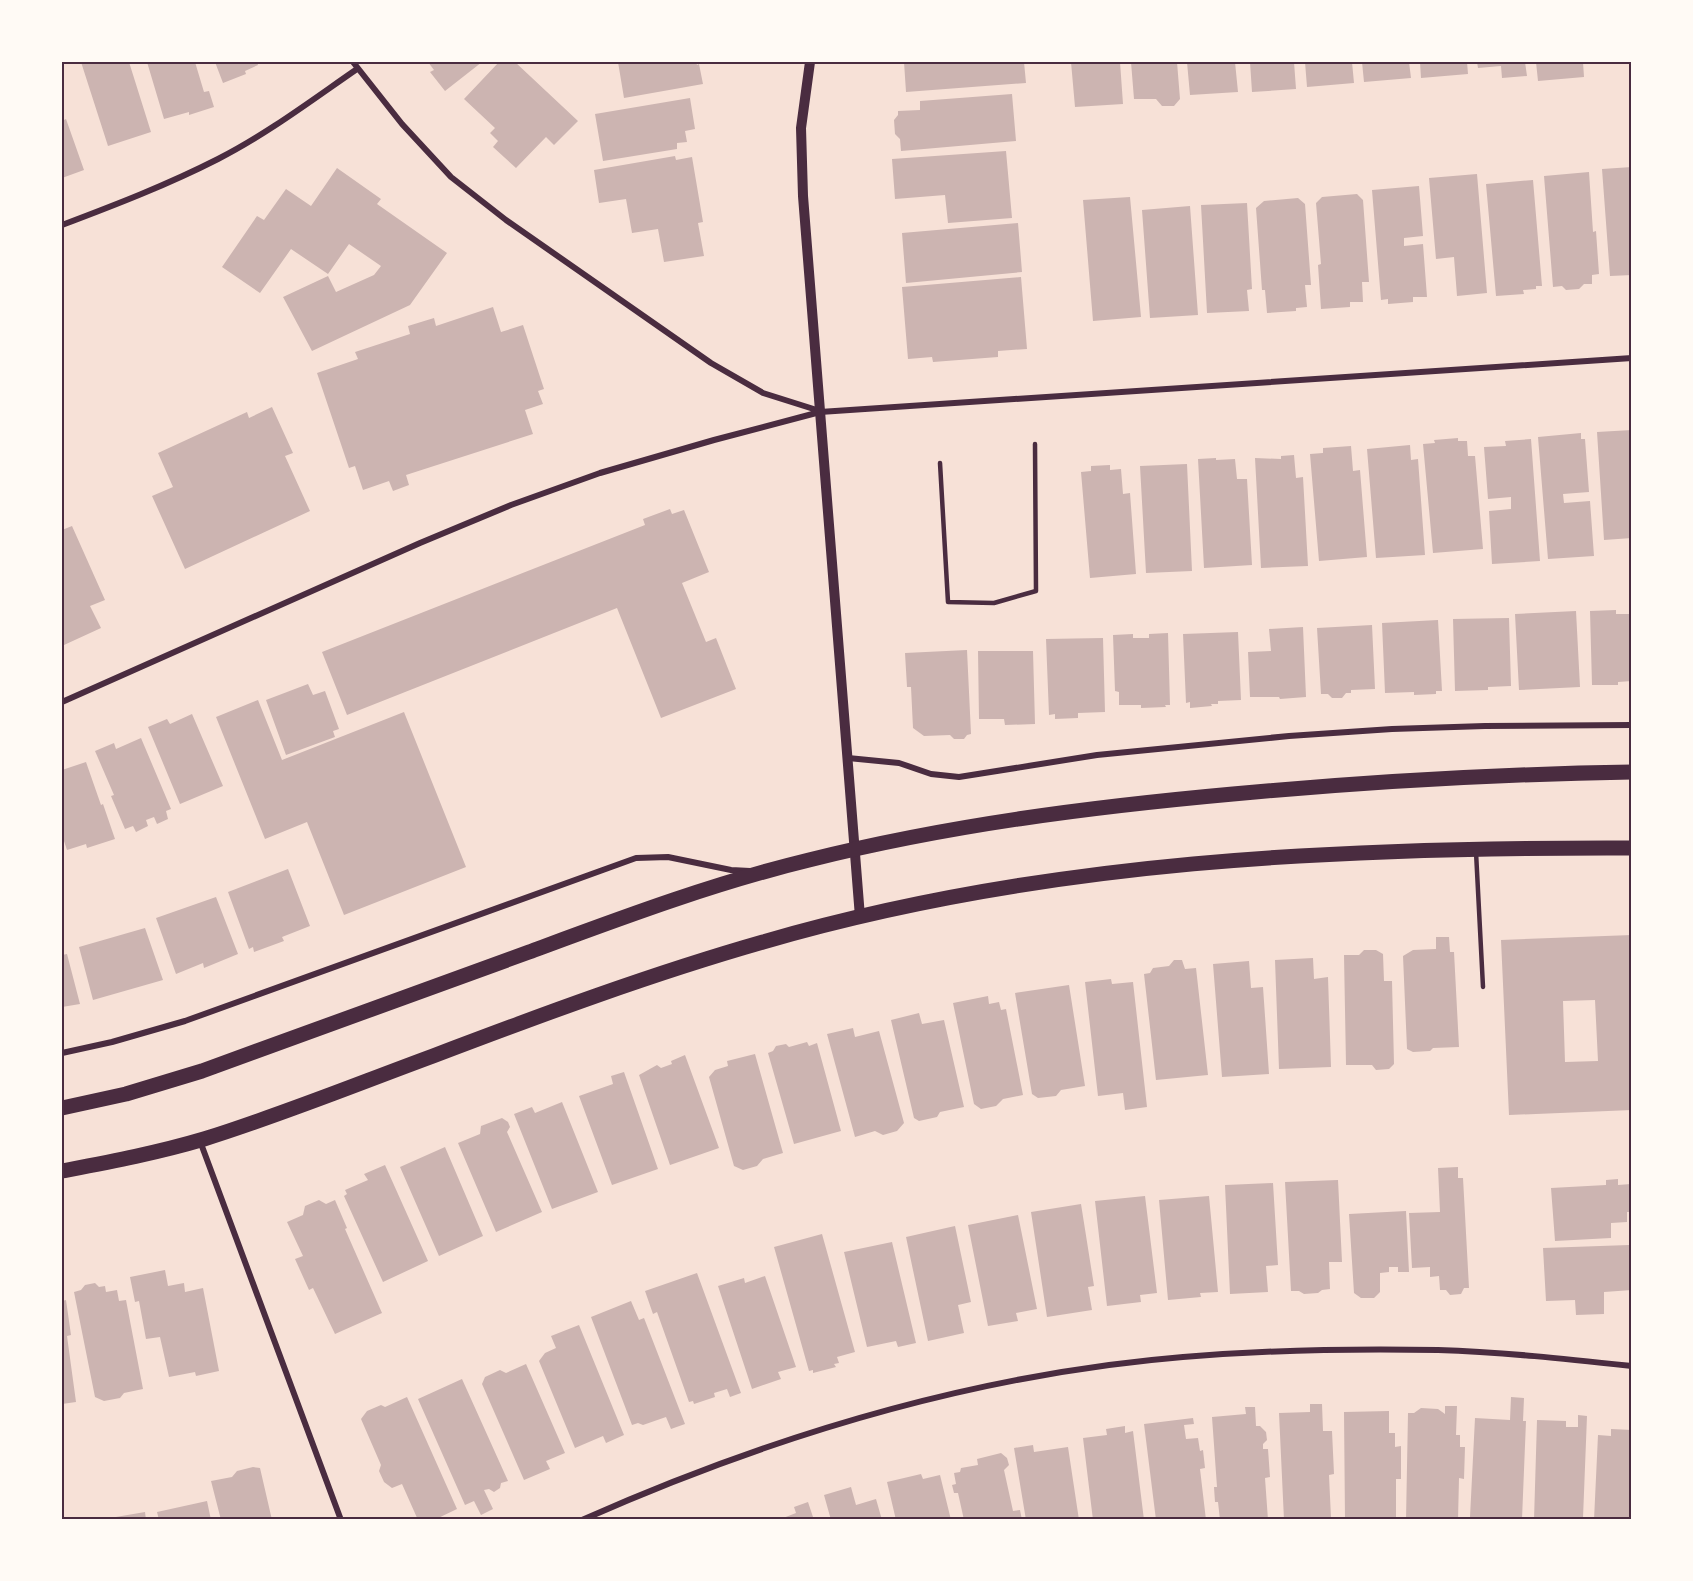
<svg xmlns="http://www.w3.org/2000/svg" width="1693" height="1581" font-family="'Fira Sans Condensed',sans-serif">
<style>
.building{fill:#ccb4b1;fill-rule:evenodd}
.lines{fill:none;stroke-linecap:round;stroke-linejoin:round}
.service{stroke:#4a2c40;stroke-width:4.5}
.minor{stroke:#4a2c40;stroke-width:6}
.tertiary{stroke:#4a2c40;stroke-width:10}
.primary{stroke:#4a2c40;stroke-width:15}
.neatline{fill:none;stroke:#4a2c40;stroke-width:2}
</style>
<rect width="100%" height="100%" fill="#f7e1d7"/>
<!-- building -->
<path class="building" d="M81 62H129L151 132 108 146Z
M147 62H195L204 92 209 91 214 107 189 115V112L164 119Z
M215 62H257L258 65 245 71 246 74 223 83Z
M428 62H482L445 91 430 72 434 70Z
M499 62H515L578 121 554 145 546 137 516 168 493 147 498 141 490 133 495 128 464 99Z
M618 62H696L697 65 699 64 703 84 624 98Z
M904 62H1024L1026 83 906 92Z
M1071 62H1120L1123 104 1075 107Z
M1131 62H1177L1180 99 1174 106H1162L1156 99H1134Z
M1187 62H1235L1238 92 1190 95Z
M1250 62H1294L1296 89 1252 92Z
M1305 62H1352L1354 83 1307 87Z
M1362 62H1409L1411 78 1364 82Z
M1420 62H1467L1468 74 1421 78Z
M1477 62H1525L1527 76 1502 78 1501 66 1478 68Z
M1536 62H1583L1584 77 1538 81Z
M1012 94 1016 141 901 151 900 139 895 134 894 120 898 115V111L920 110V101Z
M690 98 695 129 685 131 687 142 677 143V149L603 161 595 114Z
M66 119 84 170 62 178V121Z
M1006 151 1012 218 948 223 945 195 895 199 892 159Z
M675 156 676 160 692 157 703 222 698 223 704 256 664 262 658 229 632 233 626 199 599 203 594 170Z
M1632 167V275L1610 276 1602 169Z
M337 168 381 199 377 204 447 253 410 305 312 351 283 297 328 276 336 292 374 275 381 266 349 244 328 274 291 249 260 293 222 267 257 216 264 220 286 189 311 206Z
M1589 172 1593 232 1596 231 1599 274 1592 275V284H1584L1579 289 1566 290 1562 286 1553 287 1544 176Z
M1477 174 1487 293 1457 296 1454 257 1436 259 1429 178Z
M1533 180 1542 286H1536V289L1523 290 1524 294 1496 296 1486 184Z
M1419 186 1423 236 1404 238V246L1423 244 1427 297H1413V302L1388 304V299L1381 300 1372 190Z
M1357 194 1363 200 1369 282H1362L1363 302H1350V307L1321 309 1318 265 1321 264 1316 203 1322 197Z
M1130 197 1141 317 1093 321 1083 200Z
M1298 198 1305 204 1311 285H1305L1307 307 1296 308V311L1267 313 1265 290H1262L1256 208 1264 201Z
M1247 203 1252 289 1247 290 1249 311 1207 313 1201 205Z
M1190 206 1198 315 1150 318 1142 210Z
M1018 223 1022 272 906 283 902 233Z
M1021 277 1027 349 998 351V357L933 362 932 357 908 359 902 287Z
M493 307 501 332 523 325 544 389 538 391 543 404 525 410 533 434 406 475 409 485 393 491 389 481 363 490 355 466 349 468 317 373 358 359 355 352 410 334 408 326 434 318 436 326Z
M272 407 293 453 285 456 310 511 185 569 152 496 173 487 158 453 247 412 249 418Z
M1632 430V538L1604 540 1597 432Z
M1581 433V439H1585L1589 492 1563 494 1564 503 1590 501 1594 556 1548 559 1538 437Z
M1458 438V441H1467L1468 456H1475L1483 549 1433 553 1423 444 1435 443 1434 440Z
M1531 439 1540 561 1492 564 1489 511 1511 509V497L1488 499 1484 447 1506 446 1505 441Z
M1410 445 1411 460 1418 459 1425 555 1376 558 1367 449Z
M1351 446 1353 471 1360 470 1367 557 1319 561 1310 454 1323 453V448Z
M1294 455 1296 478 1303 477 1308 566 1261 568 1255 458 1281 459V456Z
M1216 458V460L1235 459 1237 479H1247L1252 565 1204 568 1198 459Z
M1187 464 1192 571 1146 573 1140 466Z
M1110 465V470L1121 469 1123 494 1130 493 1136 574 1090 578 1081 472 1091 471V466Z
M670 509 672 514 684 510 709 572 682 583 706 642 716 638 736 689 661 718 617 608 347 715 322 652 645 525 643 519Z
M72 526 105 600 90 606 101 628 64 645 62 639V530Z
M1616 610V614H1632V681L1618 682V685H1592L1590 611Z
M1576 611 1580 687 1519 690 1515 614Z
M1509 618 1511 686 1488 687V690L1455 691 1453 619Z
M1438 620 1442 691H1436V694L1414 695V692L1385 693 1382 623Z
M1372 625 1375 689 1351 690V693H1346L1342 698H1332L1328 694H1321L1317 628Z
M1303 627 1306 697 1280 699 1279 697H1250L1248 652 1271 651 1269 629Z
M1238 632 1241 700 1218 701V704H1211L1212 706 1190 708V702L1186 703 1183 634Z
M1168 633 1170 705H1165L1166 707 1141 708V705H1119V692L1115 691 1113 635 1133 634V638H1149V634Z
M1103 638 1105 712 1078 713V718L1055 719V714L1049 715 1046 639Z
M967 650 971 734 967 735 964 739H954L950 735 924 736 913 728 911 687H907L905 653Z
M978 651H1033L1035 724 1005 725 1004 719H979Z
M308 684 313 695 325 691 339 729 333 731 335 737 286 755 266 700Z
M258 700 282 760 404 712 466 867 344 915 307 822 265 839 216 717Z
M192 714 223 786 180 804 148 727 167 719 170 724Z
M141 738 171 809 166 811 168 819 157 824 154 817 146 820 148 826 136 832 133 826 125 829 111 796 114 795 95 751 114 743 116 749Z
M86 762 101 805 103 804 115 839 87 848 86 844 67 850 62 835V770Z
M288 869 310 926 282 937 284 941 254 952 253 947 249 949 228 892Z
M216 897 238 954 204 968 203 963 176 974 156 918Z
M145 928 163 980 93 1000 79 947Z
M1632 935V1110L1509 1115 1501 940ZM1595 1000 1598 1061 1565 1062 1563 1001Z
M1436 937H1449L1450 952H1454L1459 1047 1433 1048 1430 1051 1413 1052 1407 1049 1403 956 1413 950 1436 949Z
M1364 950H1376L1383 954 1384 981H1392L1394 1064 1389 1069 1376 1070 1372 1065H1346L1344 955H1359Z
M67 954 80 1004 62 1007V955Z
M1313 958 1314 979 1328 977 1331 1067 1279 1069 1275 960Z
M1174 960H1182L1185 969 1196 968 1208 1075 1156 1080 1144 974 1150 973 1153 968 1169 966Z
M1249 961 1251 988 1263 987 1269 1074 1222 1077 1213 964Z
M1111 979 1112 984 1133 982 1147 1107 1125 1110 1123 1093 1098 1096 1085 982Z
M1069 985 1085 1086 1061 1090 1056 1096 1038 1098 1032 1094 1015 993Z
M988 996 989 1004 999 1002 1001 1010 1006 1009 1023 1095 1003 1099 996 1106 981 1109 974 1104 953 1003Z
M919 1013 922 1024 944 1020 964 1107 940 1112 937 1117 919 1121 914 1118 891 1020Z
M853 1028 855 1037 879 1031 904 1123 897 1131 883 1135 875 1131 855 1137 827 1034Z
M807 1042 809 1046 817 1043 841 1131 794 1144 768 1053 773 1051 776 1046 786 1044 789 1047Z
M755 1054 783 1153 763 1159 757 1166 743 1170 734 1166 709 1077 715 1070 728 1066 727 1061Z
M685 1055 719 1148 670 1165 639 1075 657 1065 661 1068 672 1064 671 1061Z
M624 1072 658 1169 612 1185 579 1096 613 1084 611 1076Z
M562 1102 598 1192 552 1209 514 1114 532 1107 535 1113Z
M502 1118 508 1122 510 1127 507 1132 542 1212 496 1232 458 1143 480 1134 481 1126Z
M445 1147 483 1236 439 1256 400 1167Z
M385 1165 428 1261 383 1282 344 1196 347 1194 345 1190 368 1180 364 1174Z
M1458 1167V1178H1463L1469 1288H1464L1461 1294 1450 1295 1446 1290H1440L1439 1276 1430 1277V1267L1412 1268 1409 1213 1440 1212 1438 1168Z
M1618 1179V1185L1631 1184 1632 1212H1627V1222L1611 1223V1238L1555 1241 1551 1188 1606 1185V1180Z
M1338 1180 1342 1262H1329L1330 1289 1322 1290 1318 1293 1304 1294 1299 1291H1291L1285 1182Z
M1273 1183 1278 1265 1266 1266 1268 1292 1230 1294 1225 1185Z
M1145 1196 1157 1293 1140 1295 1141 1302 1107 1306 1095 1201Z
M1209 1196 1218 1292 1200 1293 1201 1297 1168 1300 1159 1200Z
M319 1200 326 1204 335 1200 347 1228 345 1229 382 1313 335 1334 313 1288 309 1290 295 1259 303 1256 287 1222 303 1215 305 1206Z
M1081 1204 1094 1286 1088 1287 1092 1310 1047 1317 1031 1212Z
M1406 1211 1409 1272H1398V1267H1389V1272L1380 1273V1292L1374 1298H1361L1354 1293 1349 1214Z
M1018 1215 1037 1309 1016 1313 1018 1321 988 1326 968 1225Z
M955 1226 971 1302 958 1305 964 1333 928 1341 906 1237Z
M822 1234 855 1352 837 1357 839 1363 834 1364 836 1367 813 1373V1370L809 1371 774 1247Z
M892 1242 916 1343 898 1347 896 1341 867 1347 844 1252Z
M1629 1245 1632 1259V1290L1604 1292V1314L1576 1315 1575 1300 1546 1301 1543 1248Z
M165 1270 168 1286 184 1283 185 1292 203 1288 219 1371 196 1376 195 1372 169 1377 160 1337 146 1339 139 1301 135 1302 130 1277Z
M697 1273 741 1393 730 1397 727 1389 714 1393 715 1397 694 1404 693 1401 689 1402 657 1312 653 1314 645 1291Z
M765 1276 796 1367 778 1372 781 1379 752 1389 718 1286 744 1278 745 1283Z
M95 1283 99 1287 105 1286 106 1292 117 1290 119 1301 126 1300 143 1389 124 1393 120 1398 104 1401 95 1397 74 1292 81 1290 85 1285Z
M66 1300 71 1335 67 1336 76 1402 62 1404V1301Z
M631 1301 639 1320 644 1318 685 1424 671 1429 666 1417 643 1425 638 1423 632 1425 591 1317Z
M579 1325 624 1435 606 1443 603 1436 575 1448 539 1361 545 1353 556 1348 551 1336Z
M526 1364 565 1453 546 1461 550 1469 524 1480 482 1384 485 1377 500 1370 506 1373Z
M462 1379 508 1481 501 1483 500 1488 494 1492 489 1489 484 1490 493 1509 481 1515 474 1501 465 1505 418 1399Z
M407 1397 457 1509 434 1520H418L402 1484 392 1488 384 1482 379 1471 381 1465 361 1419 367 1411 381 1405 385 1407Z
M1511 1397 1524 1398 1523 1421H1526L1522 1519 1470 1517 1475 1418 1510 1420Z
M1310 1404H1322L1323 1431H1332L1334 1474 1329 1475 1331 1518 1284 1520 1279 1413 1310 1412Z
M1445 1406H1457L1456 1435H1460V1447H1465L1464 1479 1459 1478 1458 1520H1406L1408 1413H1414L1421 1408 1438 1409 1445 1414Z
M1245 1407H1255L1256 1426H1260L1266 1432 1267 1440 1263 1444V1449H1268L1270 1477 1265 1478 1268 1520H1220L1218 1502H1215L1214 1487H1217L1212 1417 1246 1414Z
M1389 1411V1433H1395V1447L1401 1446V1479H1396V1520H1345L1344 1412Z
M1578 1415 1587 1416 1583 1518 1561 1517V1520H1534L1537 1420 1566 1421V1427H1578Z
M1193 1418 1194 1424 1184 1425 1186 1439 1198 1438 1200 1451 1203 1450 1205 1468 1200 1469 1206 1520H1156L1144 1424Z
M1125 1426V1433L1133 1431 1144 1520H1093L1083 1438 1107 1435 1106 1429Z
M1611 1429 1632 1430V1520H1594L1598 1435 1611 1436Z
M1033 1445 1034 1452 1068 1447 1079 1520H1026L1014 1448Z
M1001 1453 1007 1458 1009 1465 1004 1470 1013 1511 1020 1510 1022 1520H964L958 1493H954L952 1485 956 1484 954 1473 960 1472 961 1468 978 1465 977 1459Z
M253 1467 260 1468 272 1520H221L211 1481 232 1477 237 1471Z
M921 1474 923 1479 940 1475 951 1520H896L887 1482Z
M851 1487 856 1505 876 1499 882 1520H831L824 1495Z
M207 1501 211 1520H159L157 1512Z
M808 1502 814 1520H778L796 1513 794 1507Z
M145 1512 146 1520H111L110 1518Z"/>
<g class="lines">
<!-- service -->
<path class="service" d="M940 463 948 602 994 603 1036 591 1035 444
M1476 852 1483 987"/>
<!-- minor -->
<path class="minor" d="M353 62 402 124 451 177 506 220 711 363 763 393 820 411
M62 225C115 205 167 185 218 159 267 134 312 100 357 69
M62 702 420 543 511 505 600 473 714 440 820 412 1632 358
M848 758 899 763 931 774 959 777 1097 755 1289 736 1392 729 1485 726 1632 725
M62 1053 112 1042 185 1021 636 858 668 857 731 870 750 871
M200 1141 341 1520
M582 1520C749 1446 928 1389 1109 1365 1217 1351 1330 1348 1438 1350 1502 1352 1567 1359 1632 1366"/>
<!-- tertiary -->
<path class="tertiary" d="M810 62 801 128 803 196 860 917"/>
<!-- primary -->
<path class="primary" d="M62 1108 126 1094 202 1071C311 1031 420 992 529 952 621 918 714 883 809 860 949 825 1090 807 1233 794 1365 782 1499 774 1632 772
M62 1171C109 1162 157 1153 204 1139 281 1115 357 1084 433 1056 541 1015 651 974 763 942 1044 860 1340 847 1632 848"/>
</g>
<!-- border -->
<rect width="1693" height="1581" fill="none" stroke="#fffaf5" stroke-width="126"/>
<rect x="63" y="63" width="1567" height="1455" class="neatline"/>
</svg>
